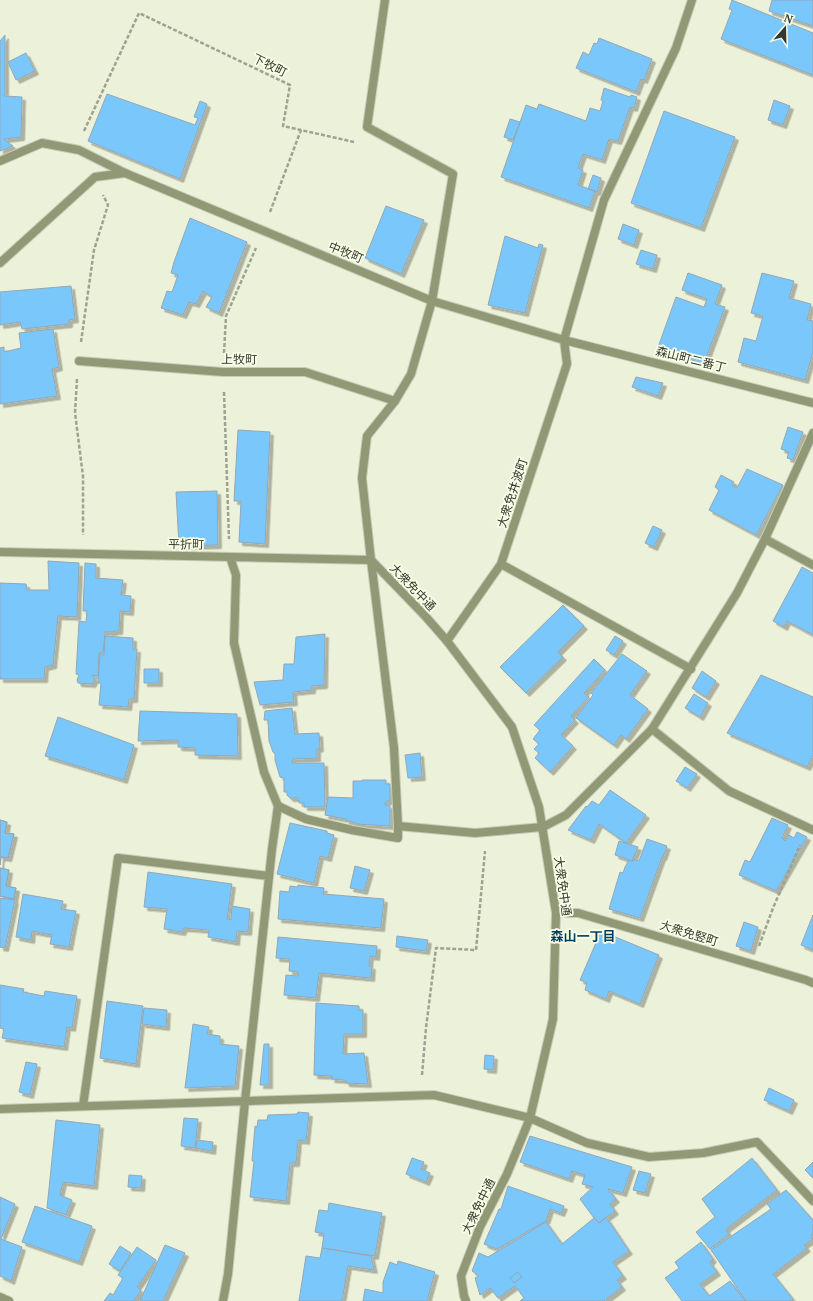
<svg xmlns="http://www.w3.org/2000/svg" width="813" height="1301" font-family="'PT Serif','Noto Sans JP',serif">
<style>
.building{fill:#7ac7fc;stroke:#92a7b6;filter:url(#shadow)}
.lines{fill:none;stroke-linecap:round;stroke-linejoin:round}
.lane-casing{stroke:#c8ccb7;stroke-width:10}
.street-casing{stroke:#c8ccb7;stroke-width:10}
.path{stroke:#9fa291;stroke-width:2.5;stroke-dasharray:4 2;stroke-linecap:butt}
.lane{stroke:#919876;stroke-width:8}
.street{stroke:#919876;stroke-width:8}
.labels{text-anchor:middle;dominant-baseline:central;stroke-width:3.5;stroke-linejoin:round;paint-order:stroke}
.street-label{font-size:12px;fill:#36382f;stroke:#f9ffe7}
.neighbourhood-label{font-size:13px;font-weight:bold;fill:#003e5f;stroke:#f9ffe7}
</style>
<defs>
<filter id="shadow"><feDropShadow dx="3.5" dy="3.5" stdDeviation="0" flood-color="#0004"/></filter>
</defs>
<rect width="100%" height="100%" fill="#ecf1d9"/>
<!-- building -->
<path class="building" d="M732 0 813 33V75L721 39 732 10 729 9Z
M772 0H813V26L769 11Z
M5 35V96L22 97 21 137 4 139 13 146 0 151V41Z
M599 38 652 59 644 80 641 79 636 92 576 68 583 52 589 55 594 43 597 44Z
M26 53 35 71 16 80 8 62Z
M604 88 630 97 631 95 637 97 634 108 630 107 618 141 609 139 602 160 583 154 578 168 583 170 578 185 595 191 589 208 501 177 526 105 537 109 539 104 586 121 590 108 600 111 603 101 601 100Z
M107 94 195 125 198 118 194 117 200 101 207 104 180 179 88 141Z
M774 100 790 106 783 125 768 120Z
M664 111 735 137 701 228 631 203Z
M510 119 520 122 513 140 504 137Z
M593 175 601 178 597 192 588 189Z
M386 206 424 220 401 274 365 258Z
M190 218 247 242 219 313 206 307 212 297 203 291 196 304 189 302 183 315 161 308 167 291 172 292 178 275 171 273 174 262Z
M623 224 639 230 634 245 618 239Z
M505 236 538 248 539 244 543 245 525 313 488 305Z
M641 250 657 255 653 269 636 264Z
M688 273 722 285 715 304 725 307 704 364 657 350 676 297 704 307 707 299 682 290Z
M762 273 794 281 789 298 811 304 807 320 813 321V352L805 380 738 362 744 338 756 341 763 316 751 313Z
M71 286 75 319 69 320V324L22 329 20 322 0 325V292Z
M53 329 59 367 52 369 57 396 0 404V348L4 347V352L21 348 19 333Z
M636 377 663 383 658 396 632 387Z
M788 427 803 432 793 460 787 458 789 452 781 449Z
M238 430 270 432 265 544 239 542 241 501H234Z
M747 469 783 485 756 535 709 510 719 490 715 487 721 475 734 482 732 485 737 488Z
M217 491 218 545 179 546 176 492Z
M653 526 662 530 654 547 645 543Z
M48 561 79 563 77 617 58 616 53 665 45 667 44 679H0V583L26 584 27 590H49Z
M85 563 96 564V578L123 580 121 595 131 596 130 612 120 611 119 631H114V632H105L103 653H99L98 676 92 675 95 679 92 684 78 683 77 680 79 675 76 674 79 621 86 622 87 611H83Z
M802 567 813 573V635L787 621 784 627 773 621Z
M563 605 584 626 558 652 563 657 526 693 500 667Z
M325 634 324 685 312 686V690L293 692 294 702 260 705 254 682 283 680 284 664H294L296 637Z
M105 636 133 638V649H137L134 699H129L128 707 99 705 101 683H98L100 654 104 655Z
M615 636 623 641 614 655 606 650Z
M622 654 647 671 630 695 648 709 626 739 621 735 614 745 576 718 593 695 591 693Z
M594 659 605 670 584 693 589 697 571 716 575 720 561 735 573 746 550 772 535 758 539 753 534 749 539 744 533 739 540 730 534 725Z
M144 669H159V683H144Z
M702 671 716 681 706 697 692 688Z
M761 675 813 697V755L807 767 727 733Z
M694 694 708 703 700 717 685 708Z
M292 708 295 734 319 733 320 748 317 749V758L293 759 292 763H324L325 807H304V803H299L298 798H290L287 795V792H284V778L280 777 275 760V754L273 752 269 741 268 720H264L265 711Z
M140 711 237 714 238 756 195 755V748L178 747V740L138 741Z
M58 717 134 745 124 780 45 756Z
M420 753 422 777 408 778 405 755Z
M685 767 697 774 687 788 676 781Z
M362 780H386V784H390V801H386L385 805H390V826L356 824V823L351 822V821H346V819L325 815 328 797 353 798V781H362Z
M610 790 646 815 626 843 599 824 591 840 568 830 586 806 587 807 592 801 599 805Z
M772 818 788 825 782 838 785 841 789 835 794 838 797 832 807 837 776 891 739 875 745 860 750 862Z
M0 820 7 822 5 833 14 834 8 858 1 857 0 865Z
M0 820 7 822 5 833 14 834 8 858 1 857 0 865Z
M290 823 327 831V833L334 835 328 858 320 856 314 883 277 874Z
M647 839 667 846 663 857H662L640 918 609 909 620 872 623 873 625 867 629 860 633 861V859L639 861Z
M619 841 638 847 632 861 615 855Z
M355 866 370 870 364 891 350 888Z
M0 868 9 870 6 886 16 888 14 899 0 896Z
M0 868 9 870 6 886 16 888 14 899 0 896Z
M148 872 232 884 227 919 231 920 232 906 250 909 248 932 237 931 236 942 208 937 209 930 184 928 182 932 164 929 167 909 144 907Z
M298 885 324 888 323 894 384 899 381 928 278 919 280 891 289 892 290 886 298 887Z
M23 894 63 901 61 909 76 911 69 947 50 944 52 935 32 931 31 940 16 937Z
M0 898 15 900 5 948 0 947Z
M813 915V950L801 945Z
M744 922 758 927 751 951 736 946Z
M601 931 659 955 640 1004 609 991 606 999 585 990 587 983 580 980Z
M397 936 428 940 426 951 396 947Z
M278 937 377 946 376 957 370 956 369 966H372L371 978 319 973 316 998 284 995 286 975 298 976V972L289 971 290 959 276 958Z
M0 985 24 989 23 992 44 996 45 991 77 996 72 1028 67 1027 64 1047 2 1038 4 1029 0 1028Z
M107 1001 143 1006 136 1064 100 1058Z
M316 1003 359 1006V1010H363V1034H344L343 1054 364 1053 368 1084 346 1083 345 1080 331 1079 332 1076 314 1075Z
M144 1008 167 1010 166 1027 142 1024Z
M193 1024 209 1027 207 1034 220 1036V1044L239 1046 235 1086 185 1088Z
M264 1044H269V1085H260Z
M485 1055 494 1056 493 1070 484 1069Z
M26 1062 37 1064 30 1095 19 1092Z
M769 1088 794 1100 789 1111 764 1100Z
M298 1112 309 1113 306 1141 298 1140 296 1163H290L286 1201 250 1197 254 1161H252L255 1126 257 1127 258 1120H267L268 1115 297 1114Z
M184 1118 198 1119 195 1148 181 1146Z
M56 1120 100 1125 94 1186 63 1182 60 1195 72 1200 66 1215 47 1208Z
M530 1136 632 1167 623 1193 608 1189 616 1199 610 1204 615 1211 599 1223 594 1218 580 1199 593 1187 582 1184 585 1175 572 1171 569 1179 520 1162Z
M197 1140 213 1142 212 1151 196 1148Z
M412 1158 424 1162 421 1169 430 1173 426 1182 406 1174Z
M752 1158 777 1190 726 1229 729 1234 710 1249 696 1232 715 1217 702 1199Z
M813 1162V1178L805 1170Z
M639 1171 651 1174 645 1193 633 1190Z
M129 1175 142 1176 141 1188 128 1187Z
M508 1186 564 1206 561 1213 550 1209 546 1221 497 1249 484 1244 499 1209H501Z
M786 1190 813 1220V1234L811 1235 813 1239 804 1245 807 1248 773 1274 793 1299 790 1301H746L711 1250 771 1209 767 1204Z
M0 1197 15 1204 1 1239 22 1247 11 1281 0 1276Z
M329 1203 382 1213 375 1256 322 1248 324 1234 315 1232 319 1210 328 1211Z
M35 1206 92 1226 79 1262 22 1242Z
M606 1217 629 1251 613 1262 623 1276 617 1280 622 1287 604 1301H520L524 1298 515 1286 498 1298 490 1288 480 1295 475 1278 479 1276 472 1271 479 1253 488 1257 546 1222 562 1244 594 1218 599 1223Z
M701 1242 713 1259 710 1262 717 1272 700 1284 709 1296 730 1281 745 1301H682L665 1278 679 1268 675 1262Z
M165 1245 185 1253 163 1301H140Z
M120 1246 131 1253 120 1271 109 1264Z
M137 1247 156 1260 137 1287 141 1290 134 1301H104L110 1293 113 1295 123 1278 118 1275Z
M322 1248 371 1256 374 1270 348 1266 342 1301H299L306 1256 320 1258Z
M398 1261 435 1272 427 1301H363L365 1289 383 1293V1282L390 1262 397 1265Z
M518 1272 522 1277 514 1283 510 1278Z"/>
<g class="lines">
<defs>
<path id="lane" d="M0 161 42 143 79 150 125 173
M79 361 223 372H305L395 401
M765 539 813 565
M371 560 394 748 398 826
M501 564 691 669
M447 641 501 564 567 364 564 340
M652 729 729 791 813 830
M278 806 306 819 352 830 398 838V826L475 833 543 827
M83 1106 118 858"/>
<path id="street" d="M0 263 95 177 125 173 432 301 564 340 813 403
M564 340 604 200 676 48 692 0
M0 552 371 560
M371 560 426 617 447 641 512 727 539 807 556 913 553 1019 530 1118 507 1174 480 1227 461 1276 464 1296 466 1301
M371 560 362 478 367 436 395 401 411 374 432 301 453 174 367 127 385 0
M543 827 566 815 652 729 737 593 765 539 813 433
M118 858 269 876
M556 913H578L806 980 813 983
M0 1109 434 1095 530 1118 587 1143 649 1157 703 1153 757 1142 813 1201
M0 1297 9 1301
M223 1301 228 1274 245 1101 272 849 278 806 264 772 234 643 236 575 230 557"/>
</defs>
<!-- lane casing -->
<use href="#lane" class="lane-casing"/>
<!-- street casing -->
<use href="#street" class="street-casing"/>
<!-- path -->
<path class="path" d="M84 131 139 13 290 85 283 126 354 142
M270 212 301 130
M81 342 94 250 108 205 103 195
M224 353 226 316 256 248
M77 379 75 413 83 476V535
M224 392 229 539
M759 946 773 908 800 845
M422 1075 426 1028 436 948 476 950 485 851"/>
<!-- lane -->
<use href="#lane" class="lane"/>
<!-- street -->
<use href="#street" class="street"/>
</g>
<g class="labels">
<!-- street labels -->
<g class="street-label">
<text transform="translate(270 65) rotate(26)">下牧町</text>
<text transform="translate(346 252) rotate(22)">中牧町</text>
<text transform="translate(239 359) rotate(1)">上牧町</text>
<text transform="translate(691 359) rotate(14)">森山町二番丁</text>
<text transform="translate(512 493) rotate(-72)">大衆免井波町</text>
<text transform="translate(186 544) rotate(1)">平折町</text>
<text transform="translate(413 587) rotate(46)">大衆免中通</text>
<text transform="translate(563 886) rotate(82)">大衆免中通</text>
<text transform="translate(689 933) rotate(17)">大衆免竪町</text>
<text transform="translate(478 1206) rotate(-64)">大衆免中通</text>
</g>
<!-- neighbourhood labels -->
<g class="neighbourhood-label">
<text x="583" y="936">森山一丁目</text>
</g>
</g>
<!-- north arrow -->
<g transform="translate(785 28) rotate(20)" stroke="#f9ffe7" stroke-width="3" paint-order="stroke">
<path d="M0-3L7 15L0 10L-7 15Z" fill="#36382f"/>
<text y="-6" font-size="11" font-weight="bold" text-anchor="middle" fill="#36382f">N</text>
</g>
</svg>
